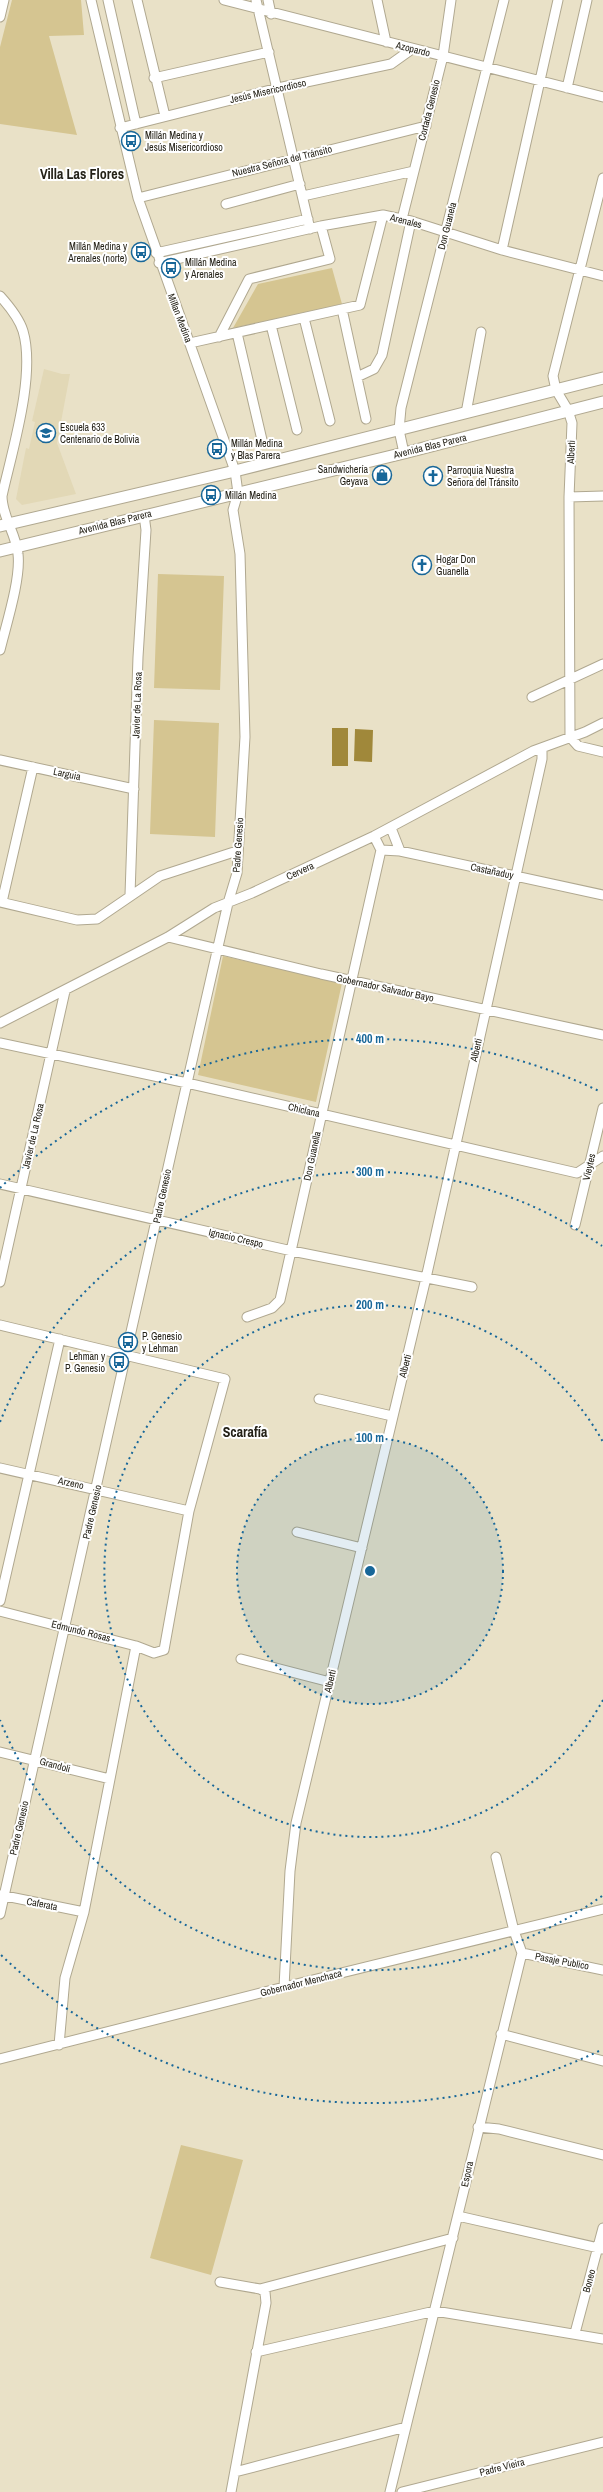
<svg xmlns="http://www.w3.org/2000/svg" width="603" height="2492" font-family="'Archivo Narrow',sans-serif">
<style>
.built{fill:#e2d8b6}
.green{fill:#d5c591}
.water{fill:#a0883a}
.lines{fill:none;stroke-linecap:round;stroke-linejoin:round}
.minor-casing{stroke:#b0a890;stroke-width:11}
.major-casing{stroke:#b0a890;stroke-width:13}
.minor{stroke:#fff;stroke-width:9}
.major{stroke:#fff;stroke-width:11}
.ring{fill:none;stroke:#186799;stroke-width:2;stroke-dasharray:2 4}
.labels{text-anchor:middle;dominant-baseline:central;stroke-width:4;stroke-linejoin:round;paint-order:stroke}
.street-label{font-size:10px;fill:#242117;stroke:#fff}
.poi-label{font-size:10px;fill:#242117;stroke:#fff;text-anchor:start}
.district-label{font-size:14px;font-weight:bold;fill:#242117;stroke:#fff}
.centre{fill:#186799;stroke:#fff;stroke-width:2}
.ring-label{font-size:12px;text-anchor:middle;font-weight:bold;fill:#186799;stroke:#fff;stroke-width:4;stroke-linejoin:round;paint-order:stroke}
</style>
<rect width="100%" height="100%" fill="#e9e1c7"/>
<!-- built -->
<path class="built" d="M44 369 62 374H70L57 443 76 494 22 505 16 499 26 448 29 449 35 422 32 421Z"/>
<!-- green -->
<path class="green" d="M12 0H81L84 35 49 36 77 135 0 124V47Z
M332 268 342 304 233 328 258 284Z
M158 574 224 576 220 690 154 688Z
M154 720 219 723 215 837 150 834Z
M223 956 342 983 316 1102 198 1075Z
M181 2145 243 2160 211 2275 150 2258Z"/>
<!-- water -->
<path class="water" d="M332 728H348V766H332Z
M355 729 373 730 372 762 354 761Z"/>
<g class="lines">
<defs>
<path id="minor" d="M108 0 136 124
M137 0 165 116
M224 0 603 97
M256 0 310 229
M268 0 271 14
M377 0 386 42
M0 17 4 0
M154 78 269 52
M567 88 587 0
M120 128 278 88 391 64 412 49
M603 178 553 376 556 390 568 410 572 423 569 497 570 737 578 746 603 752
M303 196 414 171
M138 198 426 126
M226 204 300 184
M402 219 443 56 451 0
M502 250 558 0
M156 253 308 219
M159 263 321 226 383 215 411 221 502 250 603 276
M0 296C9 306 19 318 23 331 36 375 12 451 2 496 2 517 16 533 18 554 21 579 6 625 0 650
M342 309 366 419
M304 318 330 421
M271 325 297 430
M237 333 262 440
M219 337 249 279 330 259 321 226
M190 343 360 305 383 215
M357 377 374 369 382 355 411 221
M466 413 481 332
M404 453 399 430 401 408 504 0
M569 497 603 496
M532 697 603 664
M0 760 134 789
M391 828 400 851
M381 850 400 851 603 895
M130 895 138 657 146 530 144 515
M0 902 77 920 97 919 160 876 237 851
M2 902 33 767
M168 937 321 974 603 1035
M0 1023 168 937 214 908 252 893 374 836 533 751 585 732 603 723
M0 1043 187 1083 577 1173 603 1156
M0 1184 292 1251 472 1287
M575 1225 603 1108
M0 1282 65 991
M247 1317 272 1308 280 1300 381 850 374 836
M0 1325 225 1379 189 1511 164 1650 154 1653 136 1646 0 1611
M319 1399 392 1416
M0 1468 189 1511
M297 1532 362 1548
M0 1601 60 1339
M241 1659 330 1682
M0 1752 110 1779
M0 1895 84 1912
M0 1914 187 1083 228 903 237 873 245 737 240 554 233 510 238 493 235 471 138 198 91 0
M522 1953 603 1970
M284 1987 290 1871 296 1823 426 1278 542 759V748
M501 2034 603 2061
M59 2045 65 1978 84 1912 136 1646
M0 2059 284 1987 603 1909
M478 2127 499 2129 603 2155
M458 2216 603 2249
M220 2282 260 2289 265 2292 266 2303 231 2492
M260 2289 453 2238
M575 2333 603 2228
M256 2352 435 2311 603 2339
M235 2472 406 2427
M390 2492 522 1953 514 1931 496 1857
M402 2492 603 2442"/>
<path id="major" d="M0 526 235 471 603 378
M0 551 404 453 603 402"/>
</defs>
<!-- minor casing -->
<use href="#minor" class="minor-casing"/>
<!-- major casing -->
<use href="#major" class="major-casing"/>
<!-- minor -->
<use href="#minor" class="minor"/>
<!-- major -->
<use href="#major" class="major"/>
</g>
<!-- distance rings -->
<circle cx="370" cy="1571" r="133" fill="#186799" fill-opacity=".12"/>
<g class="ring">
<circle cx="370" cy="1571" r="133"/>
<path d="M603 1700A266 266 0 1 1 603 1442"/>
<path d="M602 1896A399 399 0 0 1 0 1720M0 1422A399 399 0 0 1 602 1246"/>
<path d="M599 2051A532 532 0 0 1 0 1954M0 1188A532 532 0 0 1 599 1091"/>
</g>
<!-- icons -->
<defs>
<symbol id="bus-ring" viewBox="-11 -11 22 22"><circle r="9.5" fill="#fff" stroke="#186799" stroke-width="1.5"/><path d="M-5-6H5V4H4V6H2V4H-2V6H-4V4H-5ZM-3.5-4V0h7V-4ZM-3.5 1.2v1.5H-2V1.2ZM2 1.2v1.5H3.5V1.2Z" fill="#186799"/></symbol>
<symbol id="school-ring" viewBox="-11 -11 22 22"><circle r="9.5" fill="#fff" stroke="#186799" stroke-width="1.5"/><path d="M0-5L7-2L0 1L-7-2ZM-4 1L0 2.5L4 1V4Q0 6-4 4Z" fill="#186799"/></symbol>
<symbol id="shop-ring" viewBox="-11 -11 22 22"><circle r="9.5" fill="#fff" stroke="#186799" stroke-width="1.5"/><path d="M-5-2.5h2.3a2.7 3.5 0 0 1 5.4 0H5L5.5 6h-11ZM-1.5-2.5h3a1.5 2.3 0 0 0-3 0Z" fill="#186799"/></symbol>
<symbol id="church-ring" viewBox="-11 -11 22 22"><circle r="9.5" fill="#fff" stroke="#186799" stroke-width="1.5"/><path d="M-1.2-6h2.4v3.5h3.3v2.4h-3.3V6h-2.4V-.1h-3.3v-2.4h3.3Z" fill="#186799"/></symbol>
</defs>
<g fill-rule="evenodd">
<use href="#bus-ring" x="120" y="130" width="22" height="22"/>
<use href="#bus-ring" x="130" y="241" width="22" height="22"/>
<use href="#bus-ring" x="160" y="257" width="22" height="22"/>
<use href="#school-ring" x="35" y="422" width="22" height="22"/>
<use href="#bus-ring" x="206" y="438" width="22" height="22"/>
<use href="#shop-ring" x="371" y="464" width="22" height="22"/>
<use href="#church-ring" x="422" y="465" width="22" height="22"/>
<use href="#bus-ring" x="200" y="484" width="22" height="22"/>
<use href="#church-ring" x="411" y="554" width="22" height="22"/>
<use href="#bus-ring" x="117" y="1331" width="22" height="22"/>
<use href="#bus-ring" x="108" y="1351" width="22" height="22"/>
</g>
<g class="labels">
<!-- street labels -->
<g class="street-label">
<text transform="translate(413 49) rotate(14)">Azopardo</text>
<text transform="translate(268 91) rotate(-13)">Jesús Misericordioso</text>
<text transform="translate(429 110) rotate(-76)">Cortada Genesio</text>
<text transform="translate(282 161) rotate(-14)">Nuestra Señora del Tránsito</text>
<text transform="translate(406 221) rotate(14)">Arenales</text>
<text transform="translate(447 226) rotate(-76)">Don Guanela</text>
<text transform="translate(180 318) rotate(69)">Millan Medina</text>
<text transform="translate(430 446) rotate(-14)">Avenida Blas Parera</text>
<text transform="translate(571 452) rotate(-88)">Alberti</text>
<text transform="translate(115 522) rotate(-14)">Avenida Blas Parera</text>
<text transform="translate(137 705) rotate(-88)">Javier de La Rosa</text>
<text transform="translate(67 774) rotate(12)">Larguia</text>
<text transform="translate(238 845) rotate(-86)">Padre Genesio</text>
<text transform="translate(300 871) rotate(-25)">Cervera</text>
<text transform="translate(492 871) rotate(12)">Castañaduy</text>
<text transform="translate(385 988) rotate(12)">Gobernador Salvador Bayo</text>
<text transform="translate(476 1050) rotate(-77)">Alberti</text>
<text transform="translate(304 1110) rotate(13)">Chiclana</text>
<text transform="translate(33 1136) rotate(-77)">Javier de La Rosa</text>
<text transform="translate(312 1156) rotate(-78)">Don Guanella</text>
<text transform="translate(589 1167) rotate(-77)">Vieytes</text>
<text transform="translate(162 1196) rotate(-78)">Padre Genesio</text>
<text transform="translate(236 1238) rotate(13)">Ignacio Crespo</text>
<text transform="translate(405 1366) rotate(-76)">Alberti</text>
<text transform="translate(71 1483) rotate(12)">Arzeno</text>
<text transform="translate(92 1512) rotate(-77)">Padre Genesio</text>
<text transform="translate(81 1631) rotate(14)">Edmundo Rosas</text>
<text transform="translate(330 1681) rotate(-77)">Alberti</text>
<text transform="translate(55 1765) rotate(15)">Grandoli</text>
<text transform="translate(19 1828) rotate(-77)">Padre Genesio</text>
<text transform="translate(42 1904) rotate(11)">Caferata</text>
<text transform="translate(562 1961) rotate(11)">Pasaje Publico</text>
<text transform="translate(301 1983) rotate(-14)">Gobernador Menchaca</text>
<text transform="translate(467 2174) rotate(-78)">Espora</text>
<text transform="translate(589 2281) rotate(-75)">Boneo</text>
<text transform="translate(502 2467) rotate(-14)">Padre Vieira</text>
</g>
<!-- poi labels -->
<g class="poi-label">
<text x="145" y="135">Millán Medina y<tspan x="145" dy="12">Jesús Misericordioso</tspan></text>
<text x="127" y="246" text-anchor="end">Millán Medina y<tspan x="127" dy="12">Arenales (norte)</tspan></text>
<text x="185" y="262">Millán Medina<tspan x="185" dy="12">y Arenales</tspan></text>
<text x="60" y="427">Escuela 633<tspan x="60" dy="12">Centenario de Bolivia</tspan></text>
<text x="231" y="443">Millán Medina<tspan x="231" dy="12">y Blas Parera</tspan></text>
<text x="368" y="469" text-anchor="end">Sandwichería<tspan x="368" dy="12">Geyava</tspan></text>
<text x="447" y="470">Parroquia Nuestra<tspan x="447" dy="12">Señora del Tránsito</tspan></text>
<text x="225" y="495">Millán Medina</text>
<text x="436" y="559">Hogar Don<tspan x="436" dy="12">Guanella</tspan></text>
<text x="142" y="1336">P. Genesio<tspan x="142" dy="12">y Lehman</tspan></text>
<text x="105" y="1356" text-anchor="end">Lehman y<tspan x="105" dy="12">P. Genesio</tspan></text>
</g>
<!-- district labels -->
<g class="district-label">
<text x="82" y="174">Villa Las Flores</text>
<text x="245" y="1432">Scarafía</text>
</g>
</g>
<circle cx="370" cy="1571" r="6" class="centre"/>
<g class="ring-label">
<text x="370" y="1043">400 m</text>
<text x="370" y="1176">300 m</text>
<text x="370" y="1309">200 m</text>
<text x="370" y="1442">100 m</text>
</g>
</svg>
